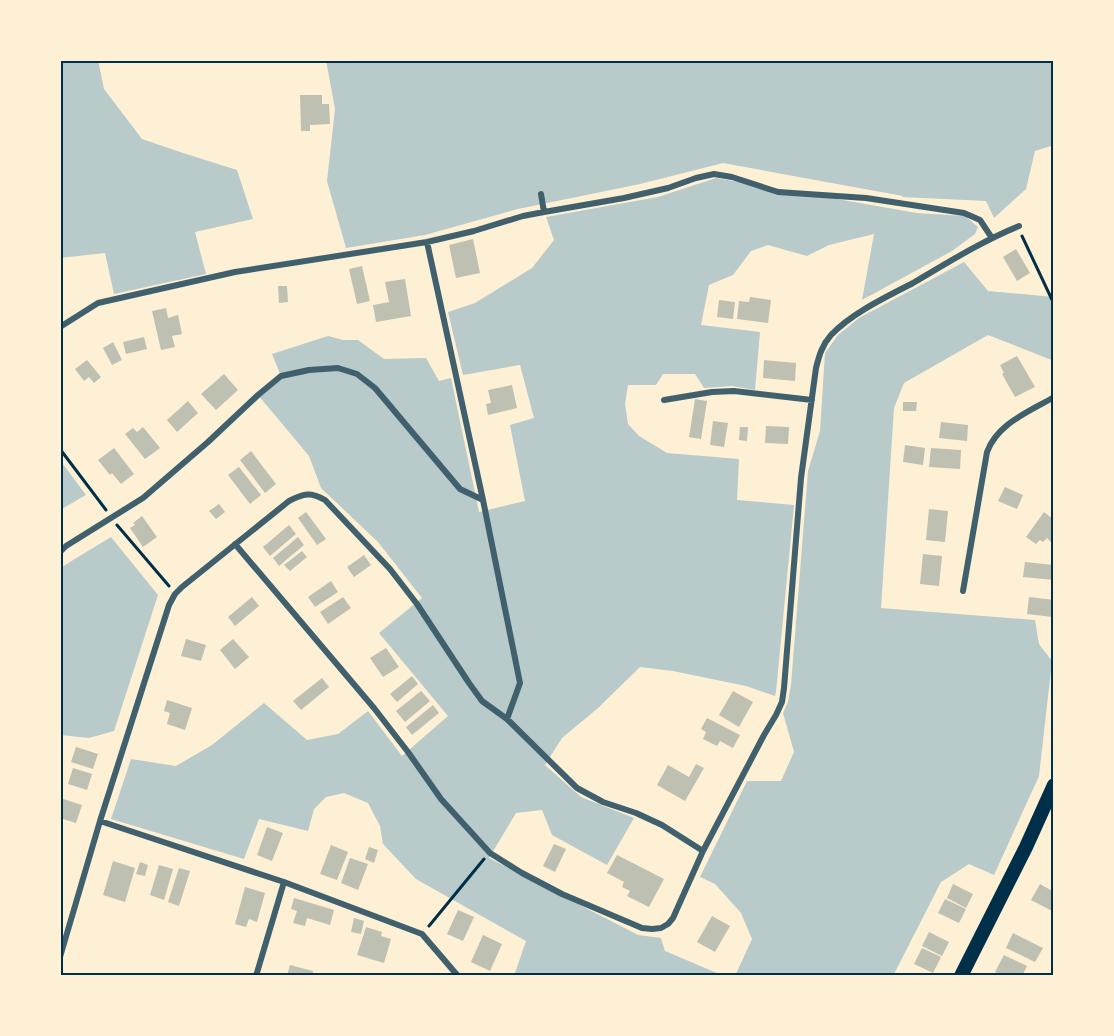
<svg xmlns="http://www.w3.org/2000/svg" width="1114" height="1036" font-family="Cabin,sans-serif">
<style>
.green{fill:#b9caca}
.building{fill:#bec0b2}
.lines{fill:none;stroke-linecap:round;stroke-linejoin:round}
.path{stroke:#003049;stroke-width:3}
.minor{stroke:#3f606c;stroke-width:6}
.primary{stroke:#003049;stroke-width:14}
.neatline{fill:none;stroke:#003049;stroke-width:2}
</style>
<rect width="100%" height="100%" fill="#fdf0d5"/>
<!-- green -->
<path class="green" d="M60 60H98L104 89 142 139 183 153 237 170 253 219 195 232 206 274 114 294 105 253 60 258Z
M326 60H1054V145L1035 151 1026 189 994 218 986 201 902 197 903 196 723 163 640 184 518 209 425 235 346 248 327 181 335 109Z
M716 178 917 213 965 216 978 227 975 234 952 251 862 300 874 234 829 245 807 256 768 245 751 251 733 275 709 285 701 325 760 332 755 390 732 386 704 388 695 374H663L656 385H628L625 404 628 424 639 436 667 453 739 459 737 500 794 505 776 692 775 696 746 686 673 671 640 667 598 708 562 738 545 765 581 797 634 818 607 865 552 835 542 810 516 813 489 858 638 935 661 938 665 951 724 976H514L526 941 416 879 383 844 380 826 368 803 344 793 326 797 314 809 308 831 259 819 244 859 111 819 131 759 176 766 212 745 264 703 307 740 338 734 368 711 402 756 448 716 379 633 422 598 378 542 321 488 309 456 258 395 281 376 272 354 328 336 343 340H358L384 359 426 358 439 381 451 378 479 512 525 501 510 425 534 418 520 365 463 375 448 312 475 303 532 268 554 240 546 217 658 197Z
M964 262 988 291 1054 297V361L988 335 904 383 894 408 881 608 1035 620 1039 644 1052 661 1039 776 994 875 969 864 941 882 893 976H735L752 939 741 913 715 884 700 877 747 781H781L794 752 783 713 788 702 791 685 808 471 820 431 825 353 838 335 859 318Z
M60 460 86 495 60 510Z
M111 537 158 595 114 731 89 738 60 735V568Z"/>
<!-- building -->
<path class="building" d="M300 95H322V104H329L330 124 310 125V131H301Z
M473 239 480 273 456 278 449 245Z
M1016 249 1030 273 1017 281 1003 257Z
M362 266 370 301 357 304 349 269Z
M405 279 411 316 376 322 373 305 389 302 385 282Z
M278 286H287L288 302 279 303Z
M750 297 771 300 768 323 737 319 739 301 749 302Z
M719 300 735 302 733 319 717 317Z
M166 308 168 318 178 315 182 334 172 336 175 347 161 350 152 311Z
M144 337 147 349 126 354 123 342Z
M113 342 122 360 112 365 103 348Z
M1017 356 1035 387 1015 397 1002 374 1004 373 1000 365Z
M87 360 101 377 94 383 89 377 84 381 75 369Z
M764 360 796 363 795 381 763 378Z
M224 374 238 390 216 410 201 394Z
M512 385 517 408 488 415 486 404 491 403 488 390Z
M695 399 707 401 701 439 689 437Z
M188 401 198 413 177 432 167 420Z
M903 402H917L916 411H903Z
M713 421 728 423 724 447 710 445Z
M941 422 968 425 967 441 939 438Z
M766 426 789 427 788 444 765 443Z
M143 427 160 448 145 459 125 434 133 428 137 432Z
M740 427H748L747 441 739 440Z
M905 445 925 448 923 465 903 462Z
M114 448 134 474 121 484 112 473 110 475 98 460Z
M931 448 961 450 960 469 929 467Z
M251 451 276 484 265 493 240 460Z
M239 467 261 495 250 504 228 475Z
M1005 487 1023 495 1017 509 998 501Z
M219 504 225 512 216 519 209 511Z
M929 509 948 511 945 542 926 540Z
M306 512 326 539 317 545 298 518Z
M1044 512 1054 520V541L1052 543 1047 538 1043 542 1040 540 1036 544 1026 537Z
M142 516 157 537 143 547 130 528 135 525 133 523Z
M289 525 296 534 270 556 263 547Z
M298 537 304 545 279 566 273 558Z
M302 551 307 557 290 571 284 565Z
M923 554 942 556 939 586 920 584Z
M364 555 371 565 354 577 347 567Z
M1025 562 1054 565V580L1023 577Z
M331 581 338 592 315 607 308 597Z
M252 597 259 606 235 626 228 617Z
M343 597 351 608 328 624 320 612Z
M1029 597 1054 600 1053 617 1027 614Z
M186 639 206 645 201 661 181 656Z
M233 639 249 657 235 669 220 650Z
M386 648 399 667 383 677 370 658Z
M412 676 418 684 397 702 390 694Z
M322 678 329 687 301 710 293 701Z
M421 691 430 701 405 722 396 711Z
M733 691 753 702 739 727 719 715Z
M167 700 192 708 185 730 167 724 170 713 164 711Z
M433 705 439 713 412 735 406 727Z
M707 718 740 735 733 748 720 741 717 746 703 739 706 732 701 729Z
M76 747 98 754 93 769 71 762Z
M696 764 704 768 685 801 657 785 668 765 689 777Z
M73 768 92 774 87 790 68 784Z
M60 798 82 805 76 823 60 818Z
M267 827 283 833 272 861 257 855Z
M554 844 566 849 555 872 543 866Z
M331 845 348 852 337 880 320 874Z
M369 847 378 850 374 863 365 859Z
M617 855 664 879 649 907 627 896 630 891 622 887 624 882 607 873Z
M350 858 368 864 358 890 341 883Z
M113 861 135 868 125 902 103 895Z
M140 862 148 865 145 876 136 874Z
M159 865 173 869 164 900 150 895Z
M179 868 190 871 179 906 168 902Z
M953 884 973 894 966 908 947 898Z
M1040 884 1054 892V912L1031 900Z
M245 887 265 893 257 922 249 919 246 927 235 924Z
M294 898 334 910 330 925 307 918 305 926 293 923 297 911 291 909Z
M945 899 966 909 959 923 938 913Z
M458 910 474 917 463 941 447 934Z
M712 916 730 926 715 952 697 942Z
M354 918 364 921 361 934 351 932Z
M366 927 382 932 381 936 391 939 384 963 357 955Z
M929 932 949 942 942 956 922 946Z
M1013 933 1043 948 1035 962 1006 948Z
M483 935 502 944 490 971 471 962Z
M922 948 941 957 933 973 914 964Z
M1004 955 1027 966 1022 976H1003L995 972Z
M290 965 313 971 312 976H287Z"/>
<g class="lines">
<!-- path -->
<path class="path" d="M1022 236 1054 304
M60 449 106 510
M117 525 169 586
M429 926 484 859"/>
<!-- minor -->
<path class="minor" d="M541 194 544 212 624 198 668 188 696 178 714 174 732 177 778 192 866 198 964 213 980 220 992 238
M427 242 483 500 520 683 507 719
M60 327 98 303 235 272 427 242 474 231 523 216 544 212
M664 400 712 392 734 391 812 400
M235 544 374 708 408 752 441 799 490 853 522 873 562 894 642 928 652 929 661 928 668 924 673 918 703 851 764 735 776 715 782 702 784 688 801 478 816 368C819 356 822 345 831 335 852 313 886 297 913 283 947 263 982 241 1019 226
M60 552 66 546 143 498 208 442 258 395 281 376 309 370 338 368 357 374 375 388 460 489 483 500
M963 591 987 452C998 423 1029 412 1054 397
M100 821 284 882 422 934 458 976
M60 957 100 821 169 605 175 594 182 587 289 501C304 493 311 492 325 500L390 569 417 604 469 683 482 701 507 719 577 788 603 802 636 813 662 825 703 851
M256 976 284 882"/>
<!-- primary -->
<path class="primary" d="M961 976 1026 847 1054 785"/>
</g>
<!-- border -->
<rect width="1114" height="1036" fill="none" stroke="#fdf0d5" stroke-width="123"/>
<rect x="62" y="62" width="990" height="912" class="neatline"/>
</svg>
